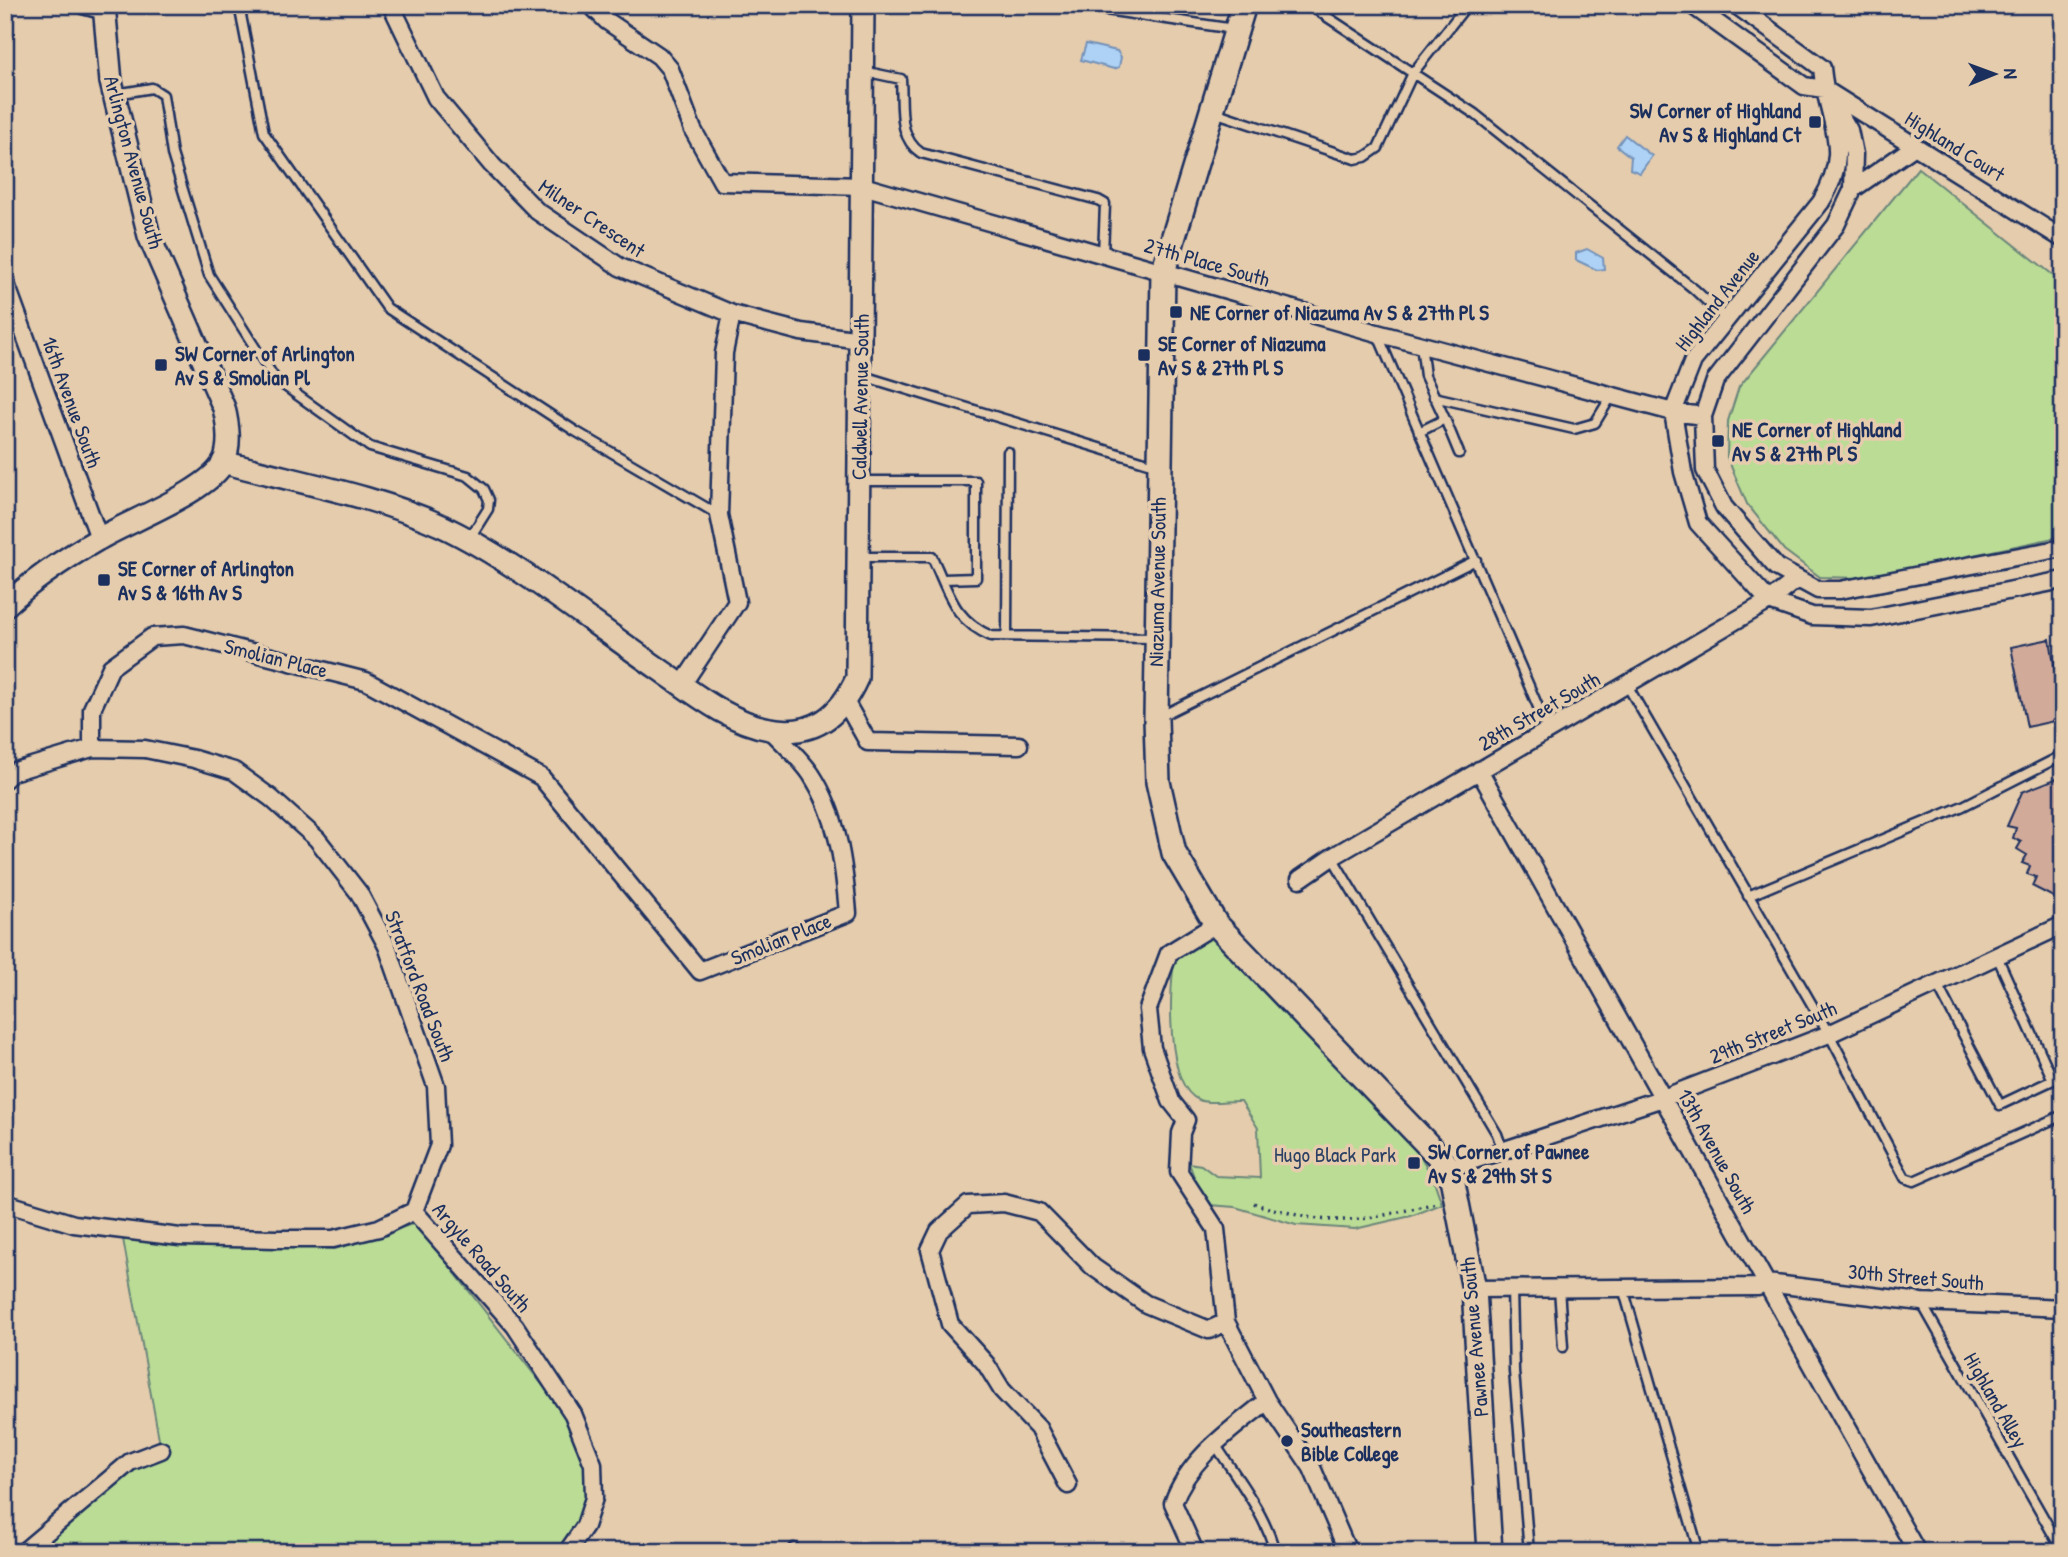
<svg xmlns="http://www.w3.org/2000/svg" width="2068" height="1557" font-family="'Patrick Hand',sans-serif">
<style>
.green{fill:#bbdc95;stroke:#6b867a;stroke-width:2}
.water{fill:#aed2f6;stroke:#7391b9;stroke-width:2}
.building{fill:#d1aa9a;stroke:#1b2f5e;stroke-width:2}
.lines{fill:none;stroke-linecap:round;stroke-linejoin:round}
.service-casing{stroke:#1b2f5e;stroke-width:13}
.minor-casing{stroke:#1b2f5e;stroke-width:21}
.tertiary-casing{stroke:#1b2f5e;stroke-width:26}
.secondary-casing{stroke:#1b2f5e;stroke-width:28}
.path{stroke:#1b2f5e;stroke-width:3.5;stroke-dasharray:2 5;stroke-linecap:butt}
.service{stroke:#e5ccad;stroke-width:8}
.minor{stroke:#e5ccad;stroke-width:16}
.tertiary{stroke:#e5ccad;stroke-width:21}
.secondary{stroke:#e5ccad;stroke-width:23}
.poi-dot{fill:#1b2f5e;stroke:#e5ccad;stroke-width:2.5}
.labels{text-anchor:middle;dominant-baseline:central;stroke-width:7;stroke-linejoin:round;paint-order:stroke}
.poi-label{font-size:21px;font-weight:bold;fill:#1b2f5e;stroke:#e5ccad;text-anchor:start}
.street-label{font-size:21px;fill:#1b2f5e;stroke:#e5ccad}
.park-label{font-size:21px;fill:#2b4064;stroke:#e5ccad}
</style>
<rect width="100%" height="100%" fill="#e5ccad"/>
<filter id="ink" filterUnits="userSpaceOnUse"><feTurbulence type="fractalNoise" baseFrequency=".0143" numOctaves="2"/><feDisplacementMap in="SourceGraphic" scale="14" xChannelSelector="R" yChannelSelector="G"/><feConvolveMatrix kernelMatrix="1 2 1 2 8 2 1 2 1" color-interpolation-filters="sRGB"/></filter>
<g filter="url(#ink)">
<!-- green -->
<path class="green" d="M1918 168 2063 283V536L1863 578 1820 577 1784 550 1747 504 1727 457 1728 421 1739 387Z
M1217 934 1413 1143 1433 1178 1442 1204 1411 1216 1355 1229 1296 1225 1235 1207 1209 1205 1200 1193 1189 1163 1201 1165 1216 1176 1260 1178 1258 1128 1241 1101C1228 1100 1211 1105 1199 1100 1165 1086 1169 987 1175 957L1198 941Z
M416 1223 572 1423 587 1469 585 1510 568 1543 555 1552H34L130 1470 161 1450 123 1239 335 1249Z"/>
<!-- water -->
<path class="water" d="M1086 44 1117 51 1121 57 1119 67 1114 69 1081 60Z
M1625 135 1652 156 1640 173 1630 169 1631 157 1617 146Z
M1587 249 1603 258 1604 269 1597 270 1576 260V253Z"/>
<!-- building -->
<path class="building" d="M2050 639 2063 719 2027 727 2011 647Z
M2063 776V902L2032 886 2036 877 2027 874 2030 866 2022 863 2027 855 2017 849 2021 842 2013 838 2016 828 2007 826 2022 792Z"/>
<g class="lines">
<defs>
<path id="service" d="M239 5 264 133 387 308 575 431 719 515
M1072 5 1234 29
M1309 5 1475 114 1694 289 1726 319
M863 71 901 79C903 105 897 137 921 153L1098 200 1105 204 1103 255
M116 94 152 88 163 95 172 154 209 275 275 379 370 447 468 476 484 489 489 500 488 509 469 539
M1214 112 1355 159 1365 157 1378 148 1413 73 1467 5
M1377 333 1548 730
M863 376 1158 466
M1434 397 1574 429 1595 423 1612 395
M1445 419 1459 453
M1419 432 1445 419 1425 376 1421 344
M860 481H976V578L943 579
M859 557H932C949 592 953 620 991 636L1154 638
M1007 636 1008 452
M1627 685 1829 1034 1905 1178 1914 1181 2063 1115
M1159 717 1476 560
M1332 857 1497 1134 1503 1151
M1748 896 1963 806 2063 755
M1937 984 2000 1105 2053 1080 1996 954
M1559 1288 1563 1347
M1623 1288 1699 1552
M1512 1289 1514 1371 1529 1552
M1921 1302 2063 1552
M1215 1444C1236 1477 1265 1513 1275 1552
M793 1552 794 1548"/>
<path id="minor" d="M83 5 105 11
M391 5 436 98 492 165 537 211 620 267 732 314 801 332 861 340
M591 5 607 21 659 56 670 69 693 130 722 182 863 186 1377 333 1673 412 1703 416
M1692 5 1804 86 1824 89 2063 239
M1736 5 1822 68C1827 124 1854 147 1821 202L1693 361 1673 412 1683 472 1698 523 1769 601 1812 616 1871 618 2063 580
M1836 108 1849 130 1854 154 1853 189 1836 225 1715 381 1703 416 1705 470 1724 507 1776 567 1818 590H1840L2063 548
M1853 189 1915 146
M5 281 99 538
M682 685 737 602 719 515 724 353 732 314
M846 703 868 742 1019 745
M92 748V709L111 667 152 637 184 635 366 681 541 777 700 971 848 913C844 865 838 815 811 774 800 758 784 744 771 730
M1479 770 1917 1552
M5 779 12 772 92 748 145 749 194 759 234 771 271 798 317 839 359 893 387 946 436 1086 439 1145 414 1211
M1300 879 1332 857 1769 601 1797 579
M1450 1168 1663 1098 1829 1034 2063 925
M5 1203 74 1224 180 1237 277 1239H333L379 1228 414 1211
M414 1211 515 1326 573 1414 593 1464 594 1498 585 1526 567 1552
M1474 1289 1758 1287 1767 1283 1921 1302 2063 1308
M1226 1322 1267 1401
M1068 1485 1038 1428 1002 1390 986 1364 950 1324 930 1250 939 1231 968 1205 1004 1203 1039 1212 1093 1267 1146 1304 1209 1330 1226 1322 1216 1229 1179 1172 1181 1133 1186 1120 1171 1101 1152 1048 1148 1009 1169 953 1216 924
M23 1552 130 1462 161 1450
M1195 1552 1173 1503C1189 1458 1231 1430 1267 1401L1312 1468 1348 1552"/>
<path id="tertiary" d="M223 462C296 482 374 495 442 526 514 560 593 624 659 669 692 692 730 723 770 729 814 737 840 716 857 678L863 5
M5 606C33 580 64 559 97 540 126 522 211 491 224 461 231 444 228 425 224 408L149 236 111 82 104 5"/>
<path id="secondary" d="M1244 5 1163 272 1156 719 1158 782 1174 853 1216 924 1450 1168 1474 1289 1490 1552"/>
</defs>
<!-- service casing -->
<use href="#service" class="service-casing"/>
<!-- minor casing -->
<use href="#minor" class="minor-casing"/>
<!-- tertiary casing -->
<use href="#tertiary" class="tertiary-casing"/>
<!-- secondary casing -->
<use href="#secondary" class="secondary-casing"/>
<!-- path -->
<path class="path" d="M1254 1203C1264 1208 1275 1209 1286 1212 1344 1229 1380 1216 1437 1203"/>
<!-- service -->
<use href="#service" class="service"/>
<!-- minor -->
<use href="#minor" class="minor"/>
<!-- tertiary -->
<use href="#tertiary" class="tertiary"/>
<!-- secondary -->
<use href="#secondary" class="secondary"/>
</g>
</g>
<!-- markers -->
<g class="poi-dot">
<rect x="1808" y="115" width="14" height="14" rx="3.5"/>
<rect x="1169" y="305" width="14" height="14" rx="3.5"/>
<rect x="1137" y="348" width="14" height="14" rx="3.5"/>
<rect x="154" y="358" width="14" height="14" rx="3.5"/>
<rect x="1711" y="434" width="14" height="14" rx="3.5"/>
<rect x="97" y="573" width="14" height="14" rx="3.5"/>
<rect x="1407" y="1156" width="14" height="14" rx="3.5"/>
<circle cx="1287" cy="1441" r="7"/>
</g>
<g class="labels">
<!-- poi labels -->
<g class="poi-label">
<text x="1801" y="110" text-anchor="end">SW Corner of Highland<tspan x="1801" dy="24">Av S &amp; Highland Ct</tspan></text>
<text x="1190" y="312">NE Corner of Niazuma Av S &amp; 27th Pl S</text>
<text x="1158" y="343">SE Corner of Niazuma<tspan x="1158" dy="24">Av S &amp; 27th Pl S</tspan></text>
<text x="175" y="353">SW Corner of Arlington<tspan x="175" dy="24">Av S &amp; Smolian Pl</tspan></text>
<text x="1732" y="429">NE Corner of Highland<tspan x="1732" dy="24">Av S &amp; 27th Pl S</tspan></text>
<text x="118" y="568">SE Corner of Arlington<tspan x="118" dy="24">Av S &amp; 16th Av S</tspan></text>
<text x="1428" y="1151">SW Corner of Pawnee<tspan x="1428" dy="24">Av S &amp; 29th St S</tspan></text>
<text x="1301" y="1429">Southeastern<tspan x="1301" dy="24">Bible College</tspan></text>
</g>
<!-- street labels -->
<g class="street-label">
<text transform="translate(1955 146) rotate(32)">Highland Court</text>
<text transform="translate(134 162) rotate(75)">Arlington Avenue South</text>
<text transform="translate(592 218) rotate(34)">Milner Crescent</text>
<text transform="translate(1207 262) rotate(16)">27th Place South</text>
<text transform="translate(1717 300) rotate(-52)">Highland Avenue</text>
<text transform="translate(860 397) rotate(-89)">Caldwell Avenue South</text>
<text transform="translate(72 402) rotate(70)">16th Avenue South</text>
<text transform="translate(1157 582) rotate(-89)">Niazuma Avenue South</text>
<text transform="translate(276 658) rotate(14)">Smolian Place</text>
<text transform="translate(1539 711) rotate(-30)">28th Street South</text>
<text transform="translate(781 939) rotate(-22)">Smolian Place</text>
<text transform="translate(420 986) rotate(69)">Stratford Road South</text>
<text transform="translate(1773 1032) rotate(-22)">29th Street South</text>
<text transform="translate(1717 1151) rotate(61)">13th Avenue South</text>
<text transform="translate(482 1257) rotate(49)">Argyle Road South</text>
<text transform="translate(1916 1277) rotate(5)">30th Street South</text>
<text transform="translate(1474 1337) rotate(-95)">Pawnee Avenue South</text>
<text transform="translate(1996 1400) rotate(60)">Highland Alley</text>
</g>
<!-- park labels -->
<g class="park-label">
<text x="1335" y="1154">Hugo Black Park</text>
</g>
</g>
<!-- margin -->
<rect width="2068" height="1557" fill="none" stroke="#e5ccad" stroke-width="28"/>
<rect x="14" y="14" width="2040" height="1529" fill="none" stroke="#1b2f5e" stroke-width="2.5" filter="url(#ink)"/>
<!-- north arrow -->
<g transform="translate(1994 74) rotate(89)" stroke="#e5ccad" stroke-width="5" paint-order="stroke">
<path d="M0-5L12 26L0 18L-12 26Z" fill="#1b2f5e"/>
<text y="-10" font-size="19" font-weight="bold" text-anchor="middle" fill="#1b2f5e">N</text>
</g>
</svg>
